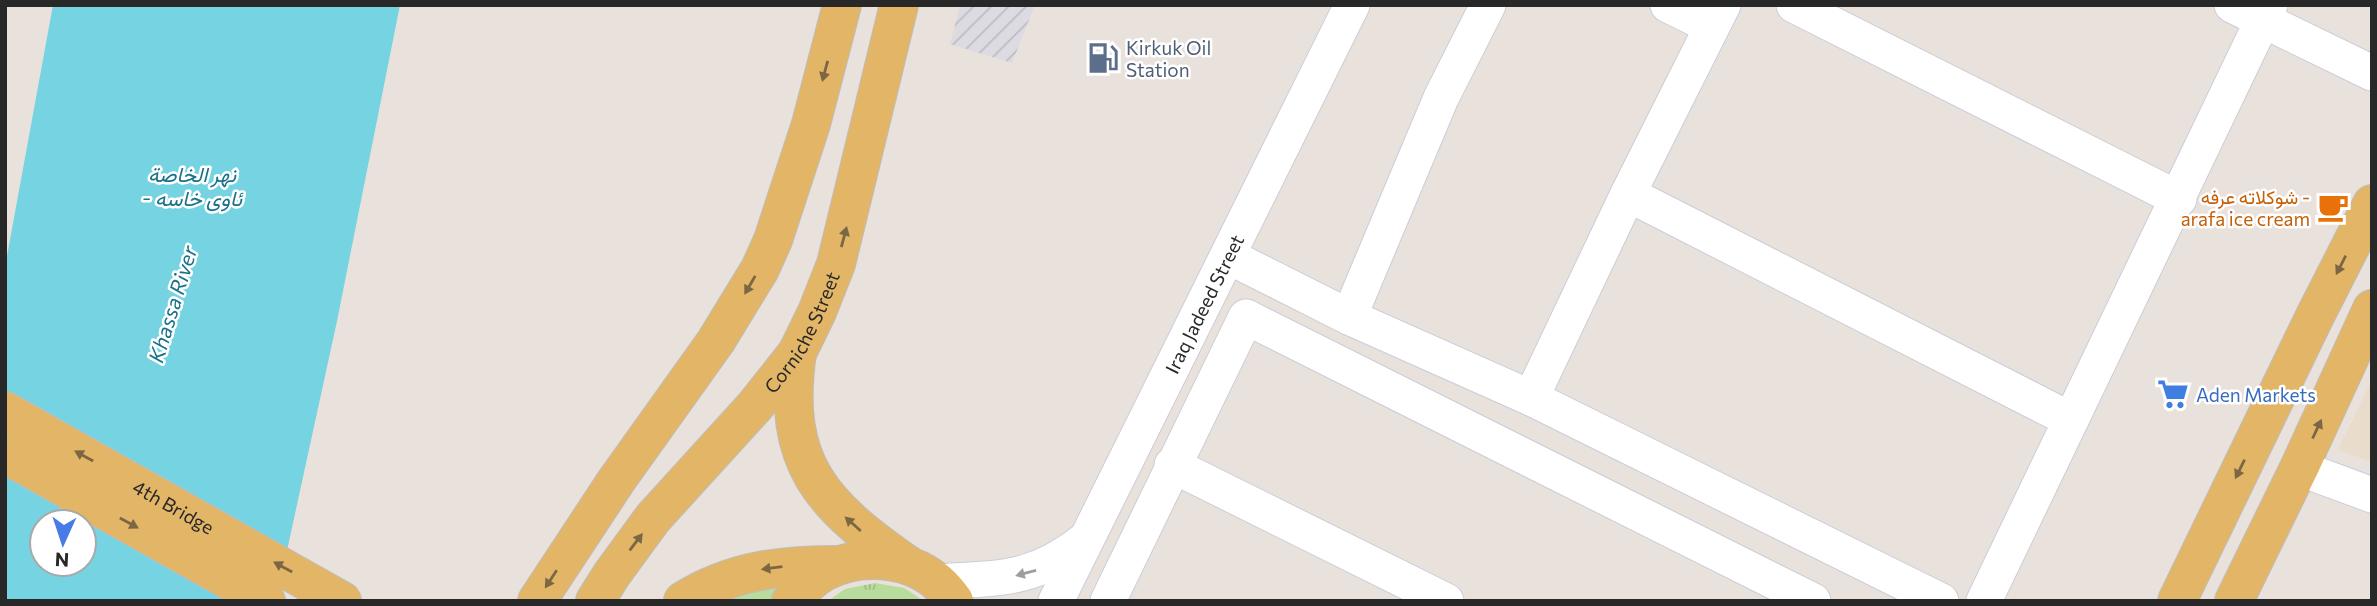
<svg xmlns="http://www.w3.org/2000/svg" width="2377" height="606" font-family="Commissioner,Vazirmatn,sans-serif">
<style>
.industrial{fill:url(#industrial-furrows)}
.education{fill:#e9dccb}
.grass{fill:url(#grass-tufts)}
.water{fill:#76d3e2;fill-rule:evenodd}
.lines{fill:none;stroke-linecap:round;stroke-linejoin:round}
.minor-casing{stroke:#c9ced8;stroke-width:37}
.major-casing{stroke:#bebebe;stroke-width:40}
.minor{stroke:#fff;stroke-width:35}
.major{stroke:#e3b566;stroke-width:38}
.oneway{fill:#7c6744}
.oneway2{fill:#9e9e9e}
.labels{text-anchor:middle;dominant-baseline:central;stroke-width:5;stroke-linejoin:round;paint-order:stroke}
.service-label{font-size:19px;fill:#4e5e75;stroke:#fff;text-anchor:start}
.food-label{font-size:19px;fill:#c56008;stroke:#fff;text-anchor:end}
.street-label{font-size:19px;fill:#282828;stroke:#fff}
.shop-label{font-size:19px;fill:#366cbe;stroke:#fff;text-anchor:start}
.water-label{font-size:21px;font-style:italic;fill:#19728a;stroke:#fff}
</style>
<defs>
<pattern id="industrial-furrows" width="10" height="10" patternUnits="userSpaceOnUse" patternTransform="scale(1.75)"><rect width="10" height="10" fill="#dcdbe2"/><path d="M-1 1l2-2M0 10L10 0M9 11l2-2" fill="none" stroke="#bdbcc2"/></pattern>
<pattern id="grass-tufts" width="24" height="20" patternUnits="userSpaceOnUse" patternTransform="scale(1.75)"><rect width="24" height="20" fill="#b9db9c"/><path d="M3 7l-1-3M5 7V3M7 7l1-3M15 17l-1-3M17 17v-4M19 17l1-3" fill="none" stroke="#9fbc86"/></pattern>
</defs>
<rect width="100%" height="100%" fill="#e9e1db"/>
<!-- industrial -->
<path class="industrial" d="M960 5H1035L1012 63 950 44Z"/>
<!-- education -->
<path class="education" d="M2372 380V462L2338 450Z"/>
<!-- grass -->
<path class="grass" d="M787 582 777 601H716Z
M875 583 904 588 924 601H828L845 589Z"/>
<!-- water -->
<path class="water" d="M53 5H400L337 321 276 601H5V267ZM42 522H84V564H42Z"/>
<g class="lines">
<defs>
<g id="minor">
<path d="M1668 5 1711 26"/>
<path d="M1794 5 2179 199"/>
<path d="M2232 5 2372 73"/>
<path d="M1628 194 2071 420"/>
<path d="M1228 256 1349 317 1531 398 1941 601"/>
<path d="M1349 317 1441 98 1488 5"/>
<path d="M1531 398 1628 194 1723 5"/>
<path d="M1172 465 1446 601"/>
<path d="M2299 468 2372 495"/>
<path d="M937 582C999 578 1034 581 1085 540"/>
<path id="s1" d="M1056 601 1352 5"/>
<path d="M1108 601 1246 317 1813 601"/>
<path d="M1984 601 2270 5"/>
</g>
<g id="major">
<path d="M797 353C781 464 822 505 908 565"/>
<path id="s2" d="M5 411 342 601"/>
<path d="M5 454 266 601"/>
<path d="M537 601 616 481 716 341 760 269 773 240 811 124 842 5"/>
<path id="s3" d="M595 601 612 574 653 518 755 406 797 353 817 312 836 264 899 5"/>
<path d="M683 601C732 570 782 565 838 565"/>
<path d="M791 601C801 590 811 579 824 572 858 554 905 556 936 581 943 587 949 594 954 601"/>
<path d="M2177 601 2315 316 2372 204"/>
<path d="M2234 601 2299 468 2372 309"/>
</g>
</defs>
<!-- minor casing -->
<use href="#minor" class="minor-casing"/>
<!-- major casing -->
<use href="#major" class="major-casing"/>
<!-- minor -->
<use href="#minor" class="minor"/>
<!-- major -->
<use href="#major" class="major"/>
</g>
<!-- one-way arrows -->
<defs><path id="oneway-solid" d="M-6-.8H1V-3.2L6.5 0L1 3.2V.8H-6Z" transform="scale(1.75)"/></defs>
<g class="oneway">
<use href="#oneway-solid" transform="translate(825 71) rotate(105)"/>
<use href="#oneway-solid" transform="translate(844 237) rotate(-75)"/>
<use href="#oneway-solid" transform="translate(2341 265) rotate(117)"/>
<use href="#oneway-solid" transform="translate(750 285) rotate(120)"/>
<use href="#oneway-solid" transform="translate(2317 429) rotate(-65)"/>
<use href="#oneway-solid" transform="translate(84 456) rotate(-151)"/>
<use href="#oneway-solid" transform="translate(2240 469) rotate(116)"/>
<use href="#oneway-solid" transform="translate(129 523) rotate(29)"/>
<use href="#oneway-solid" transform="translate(853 524) rotate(-138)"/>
<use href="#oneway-solid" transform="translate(636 542) rotate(-53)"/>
<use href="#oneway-solid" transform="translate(283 567) rotate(-151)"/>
<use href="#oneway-solid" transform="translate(772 568) rotate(173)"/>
<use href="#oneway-solid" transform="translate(551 579) rotate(123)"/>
</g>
<use class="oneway2" href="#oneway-solid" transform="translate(1026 573) rotate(165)"/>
<!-- icons -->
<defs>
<symbol id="fuel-bare" viewBox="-9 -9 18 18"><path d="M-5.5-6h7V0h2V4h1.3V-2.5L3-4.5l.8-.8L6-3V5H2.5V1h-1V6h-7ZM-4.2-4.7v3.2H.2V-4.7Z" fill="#5c6f8a" stroke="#fff" stroke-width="2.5" paint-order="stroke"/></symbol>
<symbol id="cafe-bare" viewBox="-9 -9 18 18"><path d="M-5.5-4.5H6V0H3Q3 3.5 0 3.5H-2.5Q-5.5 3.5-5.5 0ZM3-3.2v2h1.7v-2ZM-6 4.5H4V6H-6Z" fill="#e8710a" stroke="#fff" stroke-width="2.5" paint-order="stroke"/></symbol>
<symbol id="supermarket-bare" viewBox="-9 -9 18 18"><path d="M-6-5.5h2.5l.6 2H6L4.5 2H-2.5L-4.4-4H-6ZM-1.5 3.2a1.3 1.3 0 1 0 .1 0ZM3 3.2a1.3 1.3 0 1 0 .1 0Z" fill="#3f7fe0" stroke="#fff" stroke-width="2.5" paint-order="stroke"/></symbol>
</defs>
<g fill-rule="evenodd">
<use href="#fuel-bare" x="1081" y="36" width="44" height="44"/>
<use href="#cafe-bare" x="2311" y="185" width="44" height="44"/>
<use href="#supermarket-bare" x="2151" y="372" width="44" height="44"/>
</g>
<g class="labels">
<!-- service labels -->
<g class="service-label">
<text x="1126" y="47">Kirkuk Oil<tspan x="1126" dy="22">Station</tspan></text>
</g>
<!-- food labels -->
<g class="food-label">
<text x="2310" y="196">شوكلاته عرفه -<tspan x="2310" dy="22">arafa ice cream</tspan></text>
</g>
<!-- street labels -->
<g class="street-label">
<text stroke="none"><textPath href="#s1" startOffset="332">Iraq Jadeed Street</textPath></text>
<text stroke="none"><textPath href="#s3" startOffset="341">Corniche Street</textPath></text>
<text stroke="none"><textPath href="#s2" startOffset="194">4th Bridge</textPath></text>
</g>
<!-- shop labels -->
<g class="shop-label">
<text x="2196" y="394">Aden Markets</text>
</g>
<!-- water labels -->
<g class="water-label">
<text x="192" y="173">نهر الخاصة<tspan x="192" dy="24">- ئاوی خاسە</tspan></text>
<text transform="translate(172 304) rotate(-73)">Khassa River</text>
</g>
</g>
<!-- border -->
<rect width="2377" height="606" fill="none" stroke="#282828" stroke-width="14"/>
<!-- north arrow -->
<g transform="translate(63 543) rotate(183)"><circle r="33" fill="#ffffff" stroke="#a9a9a9" stroke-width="2"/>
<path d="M0-5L12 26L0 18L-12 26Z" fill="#487be8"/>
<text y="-10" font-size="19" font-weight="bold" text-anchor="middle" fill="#282828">N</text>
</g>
</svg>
